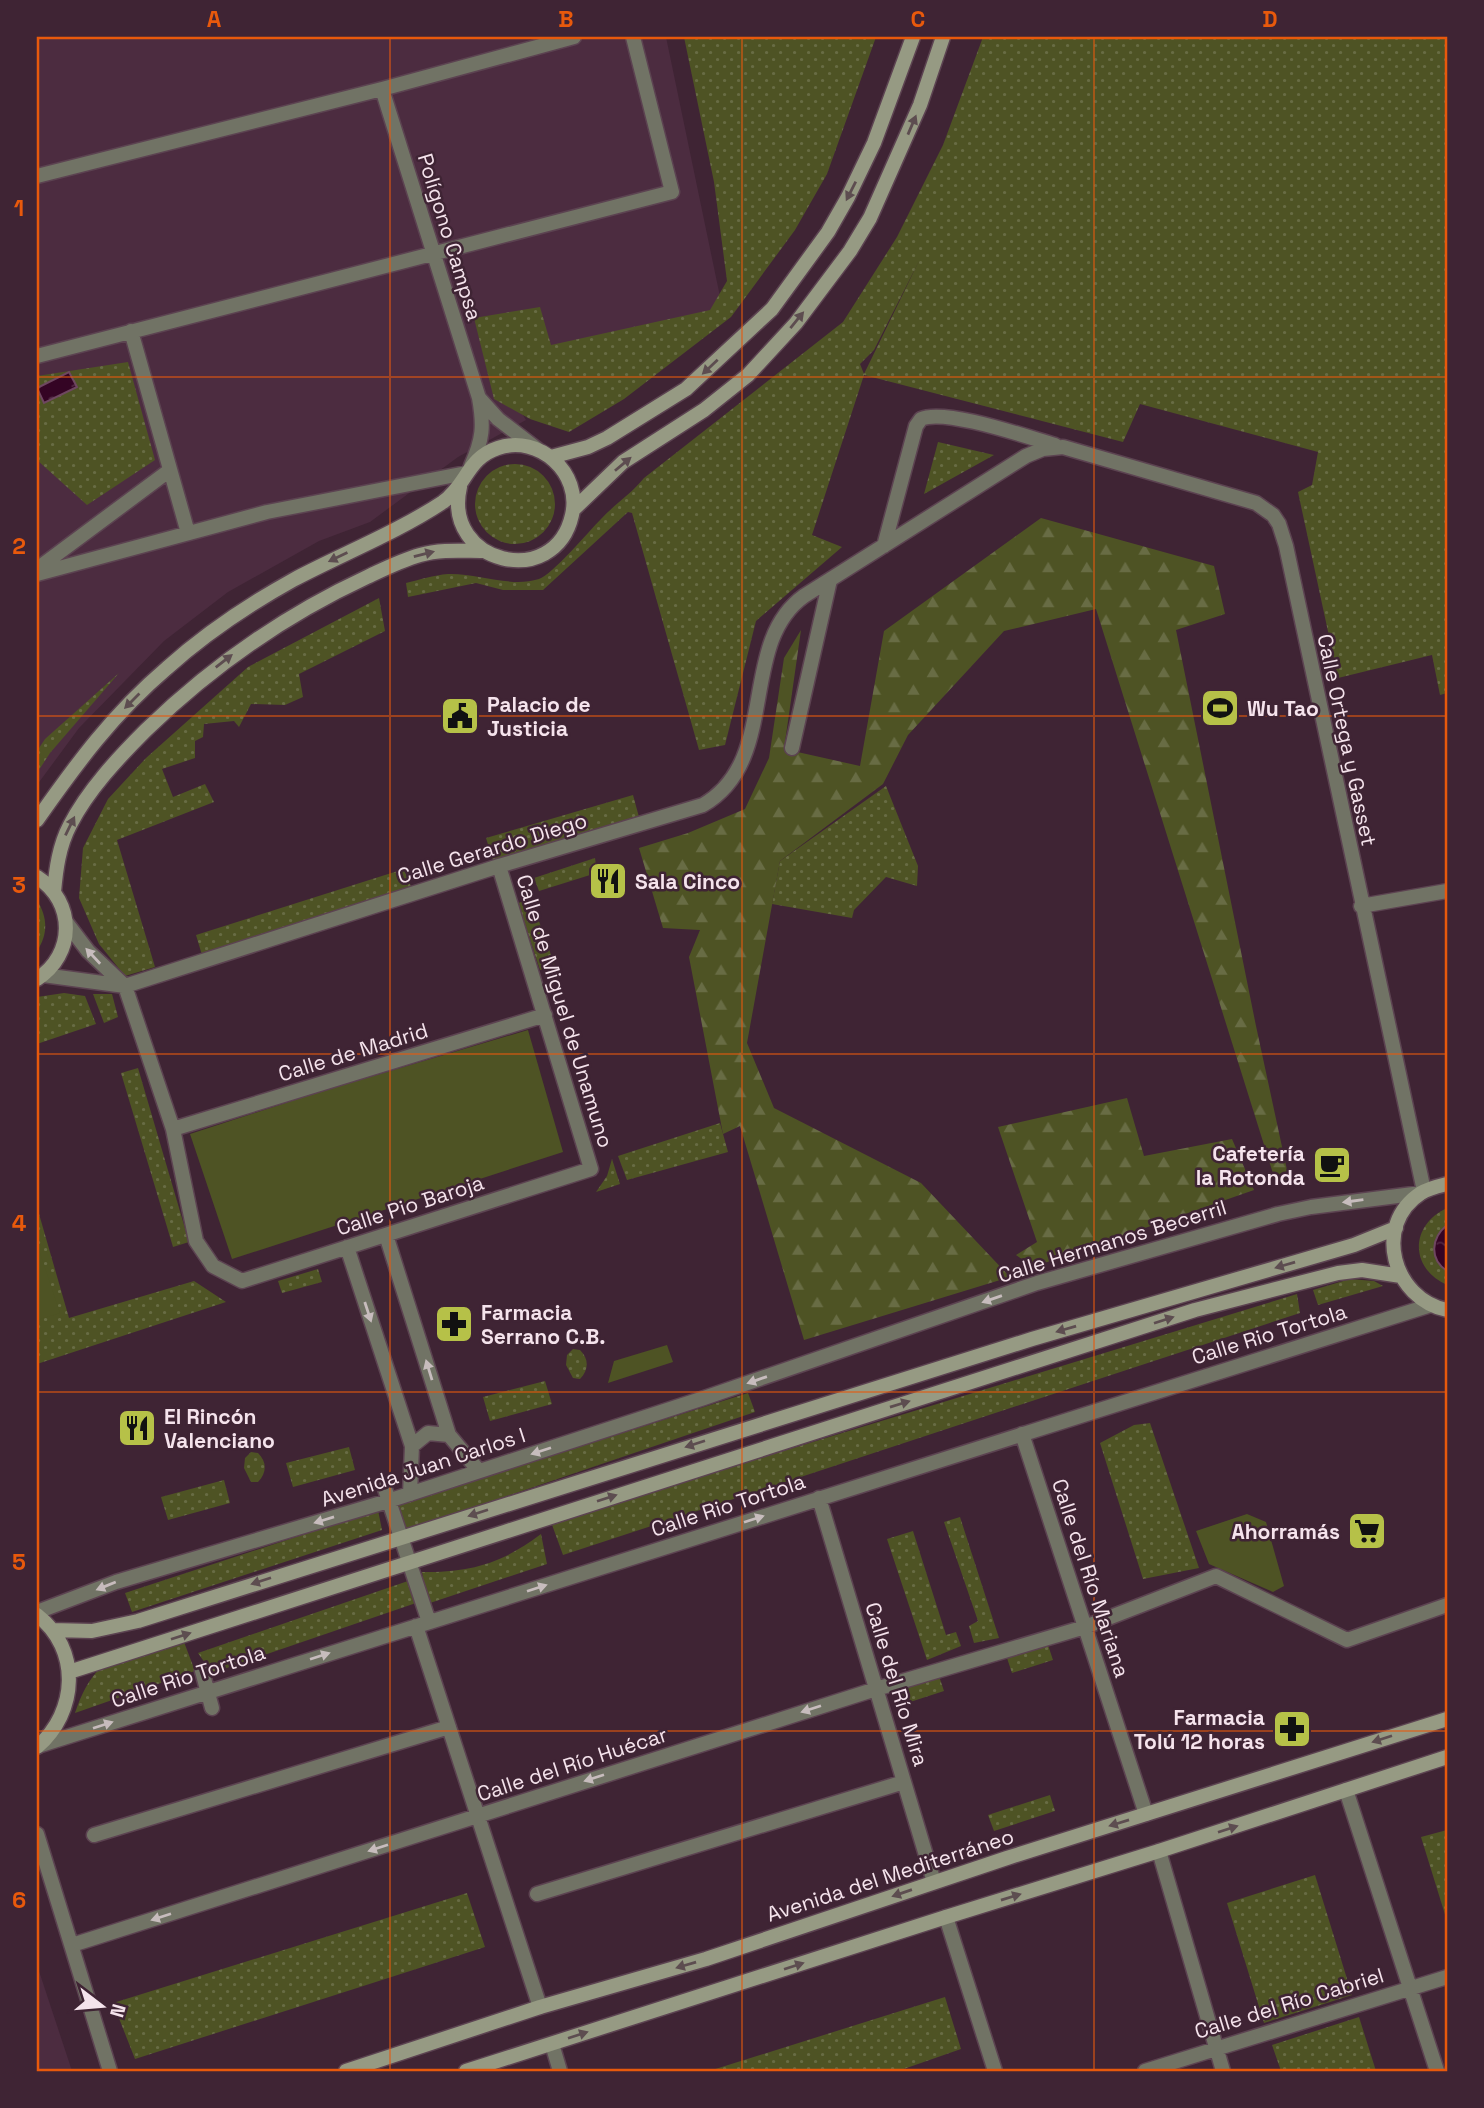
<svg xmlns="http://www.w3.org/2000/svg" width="1484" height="2108" font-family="'Space Grotesk',sans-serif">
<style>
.built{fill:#4c2c40}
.grass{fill:url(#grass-dots);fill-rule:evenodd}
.forest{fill:url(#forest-firs)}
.park{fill:#4e5324}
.water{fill:url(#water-ripples);stroke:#6e4760;stroke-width:2}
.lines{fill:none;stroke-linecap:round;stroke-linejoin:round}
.street-casing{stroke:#5c4351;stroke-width:17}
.secondary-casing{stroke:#5c4351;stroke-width:17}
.street{stroke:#717365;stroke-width:14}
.secondary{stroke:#969a83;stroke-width:14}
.oneway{fill:#5d4d50}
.oneway2{fill:#c7bcbd}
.grid{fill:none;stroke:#e8590c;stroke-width:2;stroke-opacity:0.55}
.labels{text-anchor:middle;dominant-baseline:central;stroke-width:5;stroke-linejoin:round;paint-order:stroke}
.street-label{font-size:21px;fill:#f5e3ec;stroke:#3f2434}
.poi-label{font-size:21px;font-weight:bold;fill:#f5e3ec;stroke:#3f2434;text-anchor:start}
.neatline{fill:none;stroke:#e8590c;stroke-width:2.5}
.grid-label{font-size:23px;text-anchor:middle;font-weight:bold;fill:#e8590c}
</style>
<defs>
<pattern id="grass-dots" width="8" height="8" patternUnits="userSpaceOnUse" patternTransform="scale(1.75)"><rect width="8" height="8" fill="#4e5324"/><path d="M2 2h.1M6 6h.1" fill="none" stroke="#686c44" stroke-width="1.8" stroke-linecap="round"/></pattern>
<pattern id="forest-firs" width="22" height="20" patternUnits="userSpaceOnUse" patternTransform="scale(1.75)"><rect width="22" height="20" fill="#4e5324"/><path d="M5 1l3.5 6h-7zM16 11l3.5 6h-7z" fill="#686c44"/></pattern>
<pattern id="water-ripples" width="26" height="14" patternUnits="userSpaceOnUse" patternTransform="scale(1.75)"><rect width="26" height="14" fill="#340424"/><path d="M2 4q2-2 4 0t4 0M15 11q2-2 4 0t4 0" fill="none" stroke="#522844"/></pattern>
</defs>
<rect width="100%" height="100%" fill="#3f2434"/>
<!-- built -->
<path class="built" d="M37 37H666L723 311 497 373 526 420 458 457 370 522 319 541 228 592 164 641 79 728 37 785Z
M37 1965 72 2071H37Z"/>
<!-- grass -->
<path class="grass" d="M684 37H876L827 174 795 230 731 317 624 399 569 432 530 419 494 399 474 318 540 307 551 345 710 310 727 281 714 182Z
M983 37H1447V693L1440 695 1432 655 1338 678 1298 492 1312 485 1318 452 1140 404 1123 442 864 375 812 535 842 547 756 621 725 745 699 750 632 513 628 512 543 590H503L476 583 408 597 406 583C419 580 434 575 448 574 478 573 510 588 539 579 552 575 590 530 601 519 615 504 631 494 644 478L843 322 897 237 943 145ZM919 261 864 374 860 364 874 350Z
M128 362 155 460 87 505 37 460V376Z
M938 442 994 455 924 494Z
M475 504a40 40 0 1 1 80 0a40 40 0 1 1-80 0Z
M379 598 385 631 299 674 303 697 285 705 251 704 239 727 234 721 204 724 203 737 195 741V758L162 769 173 797 205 784 214 802 117 840 155 967 125 976 99 944 79 898 83 848 108 799 146 758 248 667Z
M119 673 50 753 37 773V751L45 739Z
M886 786 918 866 917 886 886 877 854 910 852 918 772 904 780 861Z
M633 795 639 817 493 860 486 838Z
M595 858 596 865 590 870V875L539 891 534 878Z
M404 869 412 889 202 955 196 935Z
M531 899 555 966 540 970 518 903Z
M37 900C48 918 48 934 37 951Z
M64 993 85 996 96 1024 37 1044V997Z
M93 994H112L118 1017 104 1023Z
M138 1068 189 1242 173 1247 121 1073Z
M720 1123 728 1152 627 1180 618 1156Z
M612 1159 620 1184 596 1192 607 1176Z
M37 1207 69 1318 194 1281 226 1302 37 1364Z
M1447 1208V1285C1409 1268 1410 1225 1447 1208Z
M318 1269 322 1282 282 1293 278 1281Z
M1350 1279 1374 1281 1383 1286 1318 1305 1313 1290Z
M1297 1294 1300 1313 563 1555 551 1522Z
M573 1349 580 1350C589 1359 589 1369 580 1379L573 1378 566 1365 567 1355Z
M545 1381 552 1404 490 1421 483 1397Z
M748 1393 755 1412 404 1531 395 1505Z
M1150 1423 1199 1568 1143 1579 1100 1443 1134 1425Z
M349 1447 355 1470 293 1487 286 1463Z
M251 1452 258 1453C267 1462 267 1472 258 1482H251L244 1468 245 1458Z
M224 1480 230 1503 168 1520 161 1497Z
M378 1510 382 1530 132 1612 125 1593Z
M960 1517 999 1638 974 1643 969 1626 978 1621 944 1522Z
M913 1531 946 1635 956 1632 961 1646 927 1660 887 1539Z
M541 1534 547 1564 427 1604 422 1572C471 1572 501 1564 541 1534Z
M408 1581 416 1603 212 1673 198 1653Z
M184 1642 195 1671 75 1713C81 1695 88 1680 102 1666Z
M1048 1645 1053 1660 1012 1673 1007 1658Z
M939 1676 944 1691 904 1704 899 1689Z
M1050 1795 1055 1811 994 1831 988 1815Z
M1447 1830V1921L1421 1837Z
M1315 1875 1352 1995 1264 2023 1227 1903Z
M467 1893 485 1947 135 2059 113 2003Z
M945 1997 961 2049 898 2071H709Z
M1359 2017 1376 2071H1281L1272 2045Z"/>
<!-- forest -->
<path class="forest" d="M1041 518 1214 566 1225 614 1176 630 1256 1026 1290 1184 1276 1183 1096 609 1004 631 908 735 883 784 780 861 747 1043 774 1108 921 1183 1010 1277 804 1340 740 1126 723 1134 689 957 700 930 663 928 639 848 688 833 745 809 769 758 784 658 801 630 784 749 860 766 884 631Z
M1127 1098 1144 1156 1232 1139 1254 1190 1033 1267 1016 1255 1037 1242 998 1127Z"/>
<!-- park -->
<path class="park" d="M528 1030 563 1152 232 1259 190 1134 316 1093Z
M37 1244 60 1313 37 1320Z
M667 1345 673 1362 608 1383 614 1361Z
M1247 1514 1266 1522 1284 1586 1273 1592 1209 1564 1196 1531Z"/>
<!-- water -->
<path class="water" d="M69 372 77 387 44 403 37 388Z
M1447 1225V1271C1429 1259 1431 1238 1447 1225Z"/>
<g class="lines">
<defs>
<path id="street" d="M382 89 479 398C484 426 483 439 471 466
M37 176 382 89 574 37
M131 331 188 533
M37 356 672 192 633 37
M480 399 498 419 537 449
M884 546 916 426 921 419C945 408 1027 437 1055 445
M37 569 170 470
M37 574 267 512 466 473
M792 748 830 580
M1361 906 1447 891
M66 922 88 951 125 986 173 1129 196 1241 213 1266 242 1281 591 1169 499 866
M43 975 125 986 499 866 703 805C781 760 737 644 804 596L1026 456 1043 449 1063 447 1256 503 1273 515 1279 524 1286 546 1424 1191
M173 1129 545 1015
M386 1235 449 1435
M347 1247 412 1446
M1022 1434 1146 1814
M385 1489 429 1622
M410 1494 412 1446 428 1433 449 1435 479 1471
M819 1498 934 1882
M37 1612 116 1582 388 1501 704 1398 1037 1283 1278 1214 1311 1207 1421 1193
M416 1626 540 2007
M202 1671 212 1708
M38 1746 1431 1305
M1346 1790 1437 2071
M37 1834 110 2071
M94 1835 449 1727
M1159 1851 1223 2071
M537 1894 904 1782
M946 1917 995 2071
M72 1945 876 1689 1085 1627 1216 1576 1347 1640 1447 1605
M552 2044 560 2071
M1145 2071 1447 1977"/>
<path id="secondary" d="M551 457 588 447 607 438 686 389 772 309 828 232 848 197 874 143 913 37
M573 510 623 462 704 410 748 375 796 323 850 251 870 218 920 105 943 37
M37 820C77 763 113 714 167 668 205 634 248 605 293 580 342 554 396 533 443 502 467 485 467 458 498 448 539 434 582 473 572 515 555 591 442 564 460 487
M37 877C76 902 75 955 37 979
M54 892C56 869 59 846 70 825 88 790 118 758 146 730 211 667 283 616 367 577 384 569 402 560 420 555 441 549 462 551 483 551
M1447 1184C1439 1186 1429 1188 1421 1193 1372 1225 1393 1299 1447 1310
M37 1615C81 1649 78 1712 37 1747
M52 1630 92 1631 138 1621 1032 1339 1354 1245 1396 1228
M69 1672 1195 1310 1338 1273 1362 1270 1401 1276
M346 2071 540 2007 706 1959 1007 1858 1447 1719
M466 2071 946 1917 1159 1851 1447 1757"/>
</defs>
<!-- street casing -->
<use href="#street" class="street-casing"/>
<!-- secondary casing -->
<use href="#secondary" class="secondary-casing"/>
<!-- street -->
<use href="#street" class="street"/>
<!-- secondary -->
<use href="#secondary" class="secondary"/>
</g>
<!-- one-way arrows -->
<defs><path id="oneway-solid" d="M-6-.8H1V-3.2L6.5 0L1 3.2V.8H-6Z" transform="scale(1.75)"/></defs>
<g class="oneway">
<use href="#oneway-solid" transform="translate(912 125) rotate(-67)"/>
<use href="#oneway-solid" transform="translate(851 191) rotate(117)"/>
<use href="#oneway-solid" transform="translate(797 320) rotate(-51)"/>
<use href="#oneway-solid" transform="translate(710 367) rotate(137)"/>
<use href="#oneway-solid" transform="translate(623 464) rotate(-40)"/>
<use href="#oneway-solid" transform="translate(424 554) rotate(-14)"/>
<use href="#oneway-solid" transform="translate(338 557) rotate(154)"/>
<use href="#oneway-solid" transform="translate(224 661) rotate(-38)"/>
<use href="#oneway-solid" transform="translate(132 701) rotate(135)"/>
<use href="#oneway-solid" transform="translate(70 826) rotate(-64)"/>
<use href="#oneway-solid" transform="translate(1285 1265) rotate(164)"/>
<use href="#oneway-solid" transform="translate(1164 1320) rotate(-18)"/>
<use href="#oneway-solid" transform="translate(1066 1329) rotate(164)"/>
<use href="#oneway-solid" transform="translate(900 1404) rotate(-17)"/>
<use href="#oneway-solid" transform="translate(695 1444) rotate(162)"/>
<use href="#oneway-solid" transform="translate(607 1498) rotate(-18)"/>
<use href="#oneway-solid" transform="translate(478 1513) rotate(162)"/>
<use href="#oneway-solid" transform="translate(261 1581) rotate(162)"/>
<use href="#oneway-solid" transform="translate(181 1636) rotate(-18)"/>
<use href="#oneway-solid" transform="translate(1382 1739) rotate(162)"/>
<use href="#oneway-solid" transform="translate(1119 1823) rotate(163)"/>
<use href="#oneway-solid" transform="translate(1228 1829) rotate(-18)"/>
<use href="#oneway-solid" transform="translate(902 1893) rotate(161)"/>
<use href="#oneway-solid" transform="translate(1011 1897) rotate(-17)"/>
<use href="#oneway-solid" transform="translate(686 1965) rotate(164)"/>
<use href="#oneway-solid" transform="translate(794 1966) rotate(-18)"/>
<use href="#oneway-solid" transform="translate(578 2035) rotate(-18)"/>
</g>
<g class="oneway2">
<use href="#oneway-solid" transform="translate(93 956) rotate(-133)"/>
<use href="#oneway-solid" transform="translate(1353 1201) rotate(172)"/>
<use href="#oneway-solid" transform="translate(992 1299) rotate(161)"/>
<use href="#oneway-solid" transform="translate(368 1312) rotate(72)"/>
<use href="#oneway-solid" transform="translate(429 1370) rotate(-107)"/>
<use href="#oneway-solid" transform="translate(757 1380) rotate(161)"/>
<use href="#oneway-solid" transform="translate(541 1451) rotate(162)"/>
<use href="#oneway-solid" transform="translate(754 1519) rotate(-18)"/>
<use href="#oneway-solid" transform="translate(324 1520) rotate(163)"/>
<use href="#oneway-solid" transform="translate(106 1586) rotate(158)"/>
<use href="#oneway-solid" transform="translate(537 1588) rotate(-18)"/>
<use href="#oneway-solid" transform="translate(320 1656) rotate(-18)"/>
<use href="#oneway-solid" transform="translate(811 1709) rotate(162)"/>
<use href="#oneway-solid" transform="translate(103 1725) rotate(-18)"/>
<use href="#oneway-solid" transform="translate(594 1778) rotate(162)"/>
<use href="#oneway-solid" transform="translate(378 1848) rotate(162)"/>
<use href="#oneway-solid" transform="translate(161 1917) rotate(162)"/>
</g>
<!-- grid -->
<path class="grid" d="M390 37V2071M742 37V2071M1094 37V2071M37 377H1447M37 716H1447M37 1054H1447M37 1392H1447M37 1731H1447"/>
<!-- icons -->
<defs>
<symbol id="stadium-square" viewBox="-11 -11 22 22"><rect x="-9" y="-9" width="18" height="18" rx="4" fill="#b6c148" stroke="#3f2434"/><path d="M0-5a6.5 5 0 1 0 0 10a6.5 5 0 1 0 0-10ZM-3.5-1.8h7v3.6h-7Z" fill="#111"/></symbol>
<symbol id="civic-square" viewBox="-11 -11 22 22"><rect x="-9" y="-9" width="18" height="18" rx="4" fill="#b6c148" stroke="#3f2434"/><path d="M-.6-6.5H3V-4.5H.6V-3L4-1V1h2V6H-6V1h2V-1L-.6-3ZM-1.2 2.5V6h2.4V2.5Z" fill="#111"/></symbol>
<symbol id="restaurant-square" viewBox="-11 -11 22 22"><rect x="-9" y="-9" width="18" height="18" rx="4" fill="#b6c148" stroke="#3f2434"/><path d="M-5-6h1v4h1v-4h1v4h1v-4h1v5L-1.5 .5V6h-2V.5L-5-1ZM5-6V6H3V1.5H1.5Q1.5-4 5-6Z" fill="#111"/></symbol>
<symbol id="cafe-square" viewBox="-11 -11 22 22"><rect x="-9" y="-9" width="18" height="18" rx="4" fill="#b6c148" stroke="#3f2434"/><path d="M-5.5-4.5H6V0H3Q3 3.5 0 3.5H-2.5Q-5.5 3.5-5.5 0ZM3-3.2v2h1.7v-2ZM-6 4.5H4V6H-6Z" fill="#111"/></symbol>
<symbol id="pharmacy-square" viewBox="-11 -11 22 22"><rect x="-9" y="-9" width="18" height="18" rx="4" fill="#b6c148" stroke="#3f2434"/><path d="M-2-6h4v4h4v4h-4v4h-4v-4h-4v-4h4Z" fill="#111"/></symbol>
<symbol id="supermarket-square" viewBox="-11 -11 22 22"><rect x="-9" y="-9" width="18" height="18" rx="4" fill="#b6c148" stroke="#3f2434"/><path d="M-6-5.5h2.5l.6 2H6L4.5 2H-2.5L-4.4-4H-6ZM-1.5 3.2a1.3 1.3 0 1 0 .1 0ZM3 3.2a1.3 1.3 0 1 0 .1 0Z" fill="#111"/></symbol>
</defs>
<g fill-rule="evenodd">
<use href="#stadium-square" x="1198" y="686" width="44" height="44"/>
<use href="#civic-square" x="438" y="694" width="44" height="44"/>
<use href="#restaurant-square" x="586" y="859" width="44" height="44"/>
<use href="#cafe-square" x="1310" y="1143" width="44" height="44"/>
<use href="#pharmacy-square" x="432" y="1302" width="44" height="44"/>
<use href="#restaurant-square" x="115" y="1406" width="44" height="44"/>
<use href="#supermarket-square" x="1345" y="1509" width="44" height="44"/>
<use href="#pharmacy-square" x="1270" y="1707" width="44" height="44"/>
</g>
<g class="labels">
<!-- street labels -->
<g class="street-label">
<text transform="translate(450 237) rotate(73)">Polígono Campsa</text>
<text transform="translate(1347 740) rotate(78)">Calle Ortega y Gasset</text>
<text transform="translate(492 848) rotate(-17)">Calle Gerardo Diego</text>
<text transform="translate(565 1011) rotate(73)">Calle de Miguel de Unamuno</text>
<text transform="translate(353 1052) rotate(-17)">Calle de Madrid</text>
<text transform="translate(410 1205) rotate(-18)">Calle Pio Baroja</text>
<text transform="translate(1112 1241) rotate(-17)">Calle Hermanos Becerril</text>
<text transform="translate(1269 1334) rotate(-17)">Calle Rio Tortola</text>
<text transform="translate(423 1467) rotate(-18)">Avenida Juan Carlos I</text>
<text transform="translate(728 1505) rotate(-18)">Calle Rio Tortola</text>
<text transform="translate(1091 1578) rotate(72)">Calle del Río Mariana</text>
<text transform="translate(188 1676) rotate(-18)">Calle Rio Tortola</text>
<text transform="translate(897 1684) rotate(73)">Calle del Río Mira</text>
<text transform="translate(572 1764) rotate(-18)">Calle del Río Huécar</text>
<text transform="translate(890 1875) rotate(-18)">Avenida del Mediterráneo</text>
<text transform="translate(1289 2003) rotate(-17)">Calle del Río Cabriel</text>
</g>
<!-- poi labels -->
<g class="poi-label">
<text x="487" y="704">Palacio de<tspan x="487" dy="24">Justicia</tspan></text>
<text x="1247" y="708">Wu Tao</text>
<text x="635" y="881">Sala Cinco</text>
<text x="1305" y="1153" text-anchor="end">Cafetería<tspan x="1305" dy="24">la Rotonda</tspan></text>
<text x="481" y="1312">Farmacia<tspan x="481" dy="24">Serrano C.B.</tspan></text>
<text x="164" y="1416">El Rincón<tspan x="164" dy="24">Valenciano</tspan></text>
<text x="1340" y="1531" text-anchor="end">Ahorramás</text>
<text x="1265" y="1717" text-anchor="end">Farmacia<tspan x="1265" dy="24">Tolú 12 horas</tspan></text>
</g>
</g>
<!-- border -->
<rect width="1484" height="2108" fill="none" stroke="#3f2434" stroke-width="77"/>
<!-- north arrow -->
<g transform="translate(102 2006) rotate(106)" stroke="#3f2434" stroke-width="5" paint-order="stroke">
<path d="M0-5L12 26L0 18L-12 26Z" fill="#f5e3ec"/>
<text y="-10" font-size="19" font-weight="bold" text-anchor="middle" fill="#f5e3ec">N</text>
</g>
<rect x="38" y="38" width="1408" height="2032" class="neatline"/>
<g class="grid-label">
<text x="214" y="27">A</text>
<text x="566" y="27">B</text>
<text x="918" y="27">C</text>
<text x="1270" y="27">D</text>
<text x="19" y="216">1</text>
<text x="19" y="554">2</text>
<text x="19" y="893">3</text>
<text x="19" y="1231">4</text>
<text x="19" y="1570">5</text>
<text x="19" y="1908">6</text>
</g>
</svg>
